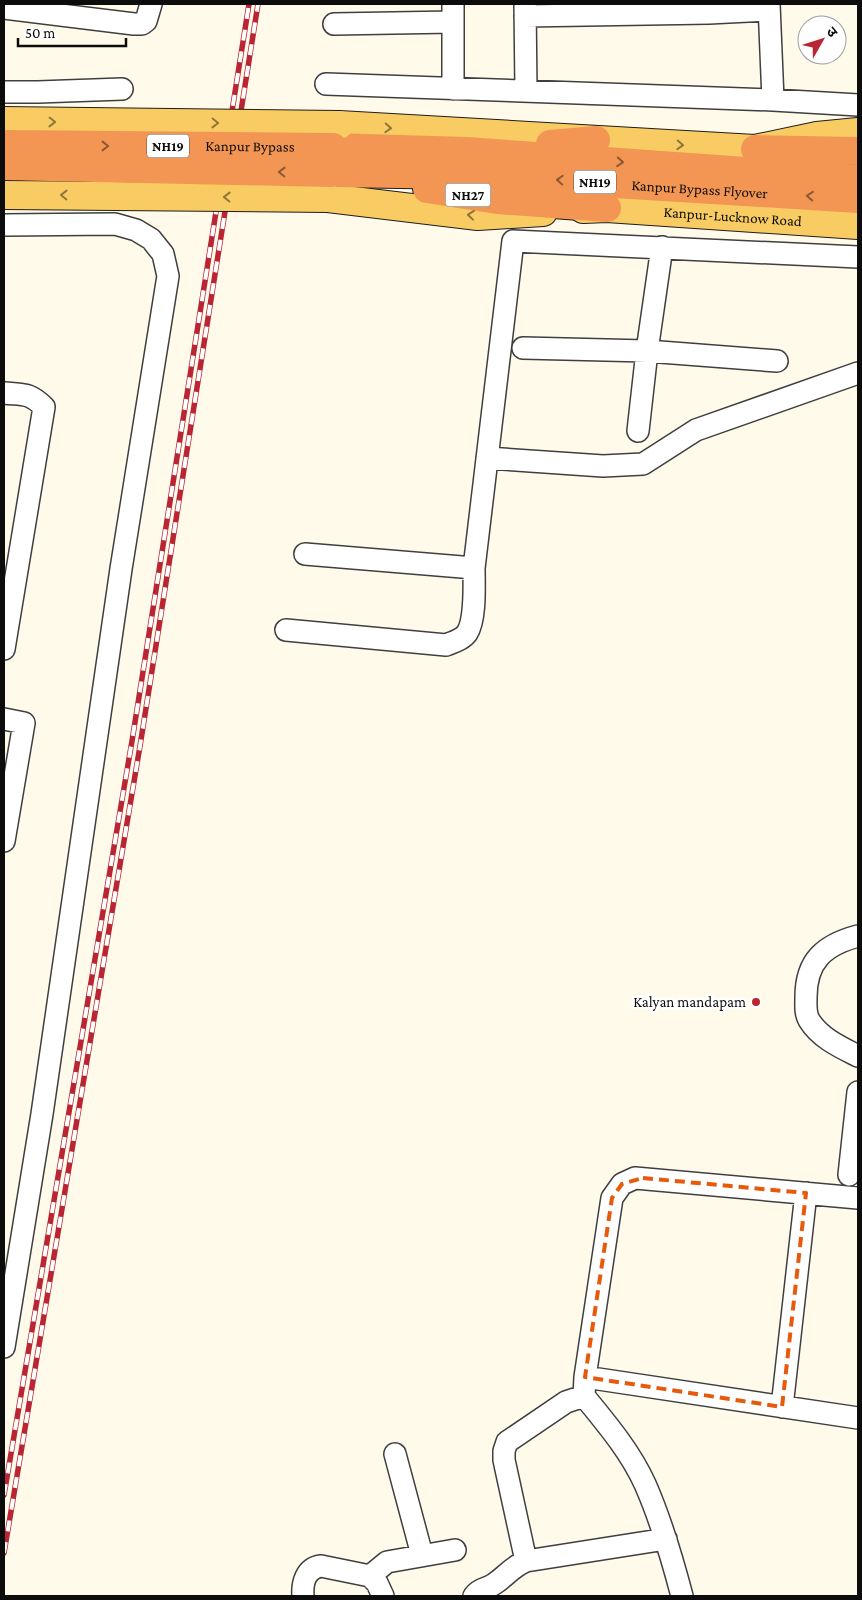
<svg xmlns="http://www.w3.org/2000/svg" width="862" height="1600" font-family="'Crimson Pro','Noto Sans Devanagari',serif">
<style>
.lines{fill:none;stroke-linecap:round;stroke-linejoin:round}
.minor-casing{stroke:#3f3f3f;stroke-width:24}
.major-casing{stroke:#1d1d1d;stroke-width:30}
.highway-casing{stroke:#1d1d1d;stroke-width:30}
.minor{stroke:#fff;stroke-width:21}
.major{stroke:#f8cc62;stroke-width:28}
.highway{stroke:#f39654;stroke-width:28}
.rail-casing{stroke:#ba2533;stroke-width:5.5}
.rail{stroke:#fff;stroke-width:4;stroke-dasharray:11;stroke-linecap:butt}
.major-bridge-casing{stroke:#1d1d1d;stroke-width:30;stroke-linecap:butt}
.highway-bridge-casing{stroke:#1d1d1d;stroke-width:30;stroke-linecap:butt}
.major-bridge{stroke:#f8cc62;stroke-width:28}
.highway-bridge{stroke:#f39654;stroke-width:28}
.oneway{stroke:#8e763b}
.oneway2{stroke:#8b5834}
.marked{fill:none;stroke:#e8590c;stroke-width:4;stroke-dasharray:10 6;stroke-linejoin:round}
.poi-dot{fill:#ba2533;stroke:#fff;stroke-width:2}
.labels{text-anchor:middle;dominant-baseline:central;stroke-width:5;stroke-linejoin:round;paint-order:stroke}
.shield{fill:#fff;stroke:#555;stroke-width:1}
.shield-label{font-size:14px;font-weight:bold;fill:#0c0c0c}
.street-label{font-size:15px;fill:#0c0c0c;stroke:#fff}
.poi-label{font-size:15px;fill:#0c0c0c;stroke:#fff;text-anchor:end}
</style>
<rect width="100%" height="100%" fill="#fffaea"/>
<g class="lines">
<defs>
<path id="minor" d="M453 4V89
M525 4 526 91
M769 4 773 100
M4 8 134 24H142L146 21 151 4
M525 16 709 13 769 10
M334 24 453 22
M326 84 773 100 858 105
M4 92H38L122 89
M4 225 115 224 136 230 151 239 163 254 168 276 121 569 42 1114 4 1347
M662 247 647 351 777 361
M523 348 647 351 638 431
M4 393C23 395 29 392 44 407L4 649
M487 458 603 466 643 464 696 430 858 373
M305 554 474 568
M286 630 446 645C453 642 462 640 467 633 476 619 474 585 474 568L513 241 858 257
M4 719 24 723 4 841
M858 936C824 945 806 961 806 997 806 1005 805 1013 809 1020 820 1038 840 1047 858 1056
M849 1175 858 1092
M585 1377 858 1418
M584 1396 566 1402 507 1442 504 1451V1460L526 1561 666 1539
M782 1407 806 1193
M395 1454 422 1555
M370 1576 387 1562 455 1550
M303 1596C302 1583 306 1568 321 1566L370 1576 377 1583 383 1596
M474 1596C481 1587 486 1590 494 1584 505 1577 513 1566 526 1561
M682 1596C672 1558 661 1520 645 1484 630 1451 606 1423 584 1396L585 1377 612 1198 622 1184 635 1178 858 1198"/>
<g id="major">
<path d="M339 125 755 149 817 136 858 132"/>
<path d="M328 198 478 216 543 212"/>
<path id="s1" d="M583 209 607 208 858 225"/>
</g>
<g id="highway">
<path d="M550 144 596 140"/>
<path d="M333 147 466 151 858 179"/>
<path d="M755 149 858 151"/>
<path id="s2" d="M331 173 470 175 858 199"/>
<path d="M427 189 497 200 607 208"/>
</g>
</defs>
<!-- minor casing -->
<use href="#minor" class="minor-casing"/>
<!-- major casing -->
<use href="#major" class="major-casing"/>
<!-- highway casing -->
<use href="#highway" class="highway-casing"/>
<!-- minor -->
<use href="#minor" class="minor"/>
<!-- major -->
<use href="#major" class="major"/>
<!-- highway -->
<use href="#highway" class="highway"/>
<defs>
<path id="rail" d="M4 1495 132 741 249 4
M4 1553 140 746 258 4"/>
</defs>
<!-- rail casing -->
<use href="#rail" class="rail-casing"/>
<!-- rail -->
<use href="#rail" class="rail"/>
<defs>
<path id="major-bridge" d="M4 121 339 125
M4 195 328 198"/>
<g id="highway-bridge">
<path id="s3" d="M4 144 333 147"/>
<path d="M4 166 331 173"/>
</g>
</defs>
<!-- major-bridge casing -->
<use href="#major-bridge" class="major-bridge-casing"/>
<!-- highway-bridge casing -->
<use href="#highway-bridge" class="highway-bridge-casing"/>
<!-- major-bridge -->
<use href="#major-bridge" class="major-bridge"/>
<!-- highway-bridge -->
<use href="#highway-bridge" class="highway-bridge"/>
</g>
<!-- one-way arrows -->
<defs><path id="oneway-chevron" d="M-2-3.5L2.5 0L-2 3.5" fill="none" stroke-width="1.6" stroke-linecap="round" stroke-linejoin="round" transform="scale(1.25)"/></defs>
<g class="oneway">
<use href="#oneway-chevron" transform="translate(52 122) rotate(1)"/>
<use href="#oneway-chevron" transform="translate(215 123) rotate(1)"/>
<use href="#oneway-chevron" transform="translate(388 128) rotate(3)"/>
<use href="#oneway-chevron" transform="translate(680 145) rotate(3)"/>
<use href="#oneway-chevron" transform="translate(64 195) rotate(-179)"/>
<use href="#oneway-chevron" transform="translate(227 197) rotate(-179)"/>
<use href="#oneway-chevron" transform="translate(471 215) rotate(-174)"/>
</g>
<g class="oneway2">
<use href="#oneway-chevron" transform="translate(105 146)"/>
<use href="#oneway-chevron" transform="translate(620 162) rotate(4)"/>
<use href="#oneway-chevron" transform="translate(282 172) rotate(-179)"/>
<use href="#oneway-chevron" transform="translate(560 180) rotate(-177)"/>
<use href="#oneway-chevron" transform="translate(810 196) rotate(-176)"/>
</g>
<!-- marked area -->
<path class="marked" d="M643 1178 806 1193 782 1407 585 1377 612 1198 622 1184Z"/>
<!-- markers -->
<circle class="poi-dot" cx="756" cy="1002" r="5"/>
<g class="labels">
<!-- shield labels -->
<g class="shield">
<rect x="147" y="134.5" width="42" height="23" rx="4"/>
<rect x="574" y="170.5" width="42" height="23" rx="4"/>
<rect x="445.5" y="183.5" width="45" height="23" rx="4"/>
</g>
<g class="shield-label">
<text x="168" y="146">NH19</text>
<text x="595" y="182">NH19</text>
<text x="468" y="195">NH27</text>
</g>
<!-- street labels -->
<g class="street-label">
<text stroke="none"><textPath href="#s3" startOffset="246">Kanpur Bypass</textPath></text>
<text stroke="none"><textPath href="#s2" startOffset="369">Kanpur Bypass Flyover</textPath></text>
<text stroke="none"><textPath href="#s1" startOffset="150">Kanpur-Lucknow Road</textPath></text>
</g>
<!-- poi labels -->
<g class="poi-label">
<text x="746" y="1002">Kalyan mandapam</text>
</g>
</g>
<!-- border -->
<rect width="862" height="1600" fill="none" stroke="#0c0c0c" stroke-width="10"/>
<!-- north arrow -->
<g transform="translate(822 40) rotate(51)"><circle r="24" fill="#ffffff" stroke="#9e9e9e"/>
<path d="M0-4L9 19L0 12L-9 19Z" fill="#ba2533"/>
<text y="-8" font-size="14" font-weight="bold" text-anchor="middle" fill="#0c0c0c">उ</text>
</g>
<!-- scale -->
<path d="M18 38v8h108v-8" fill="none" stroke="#0c0c0c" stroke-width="2.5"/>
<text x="25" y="38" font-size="15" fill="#0c0c0c" stroke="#ffffff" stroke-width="4" paint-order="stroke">50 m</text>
</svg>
